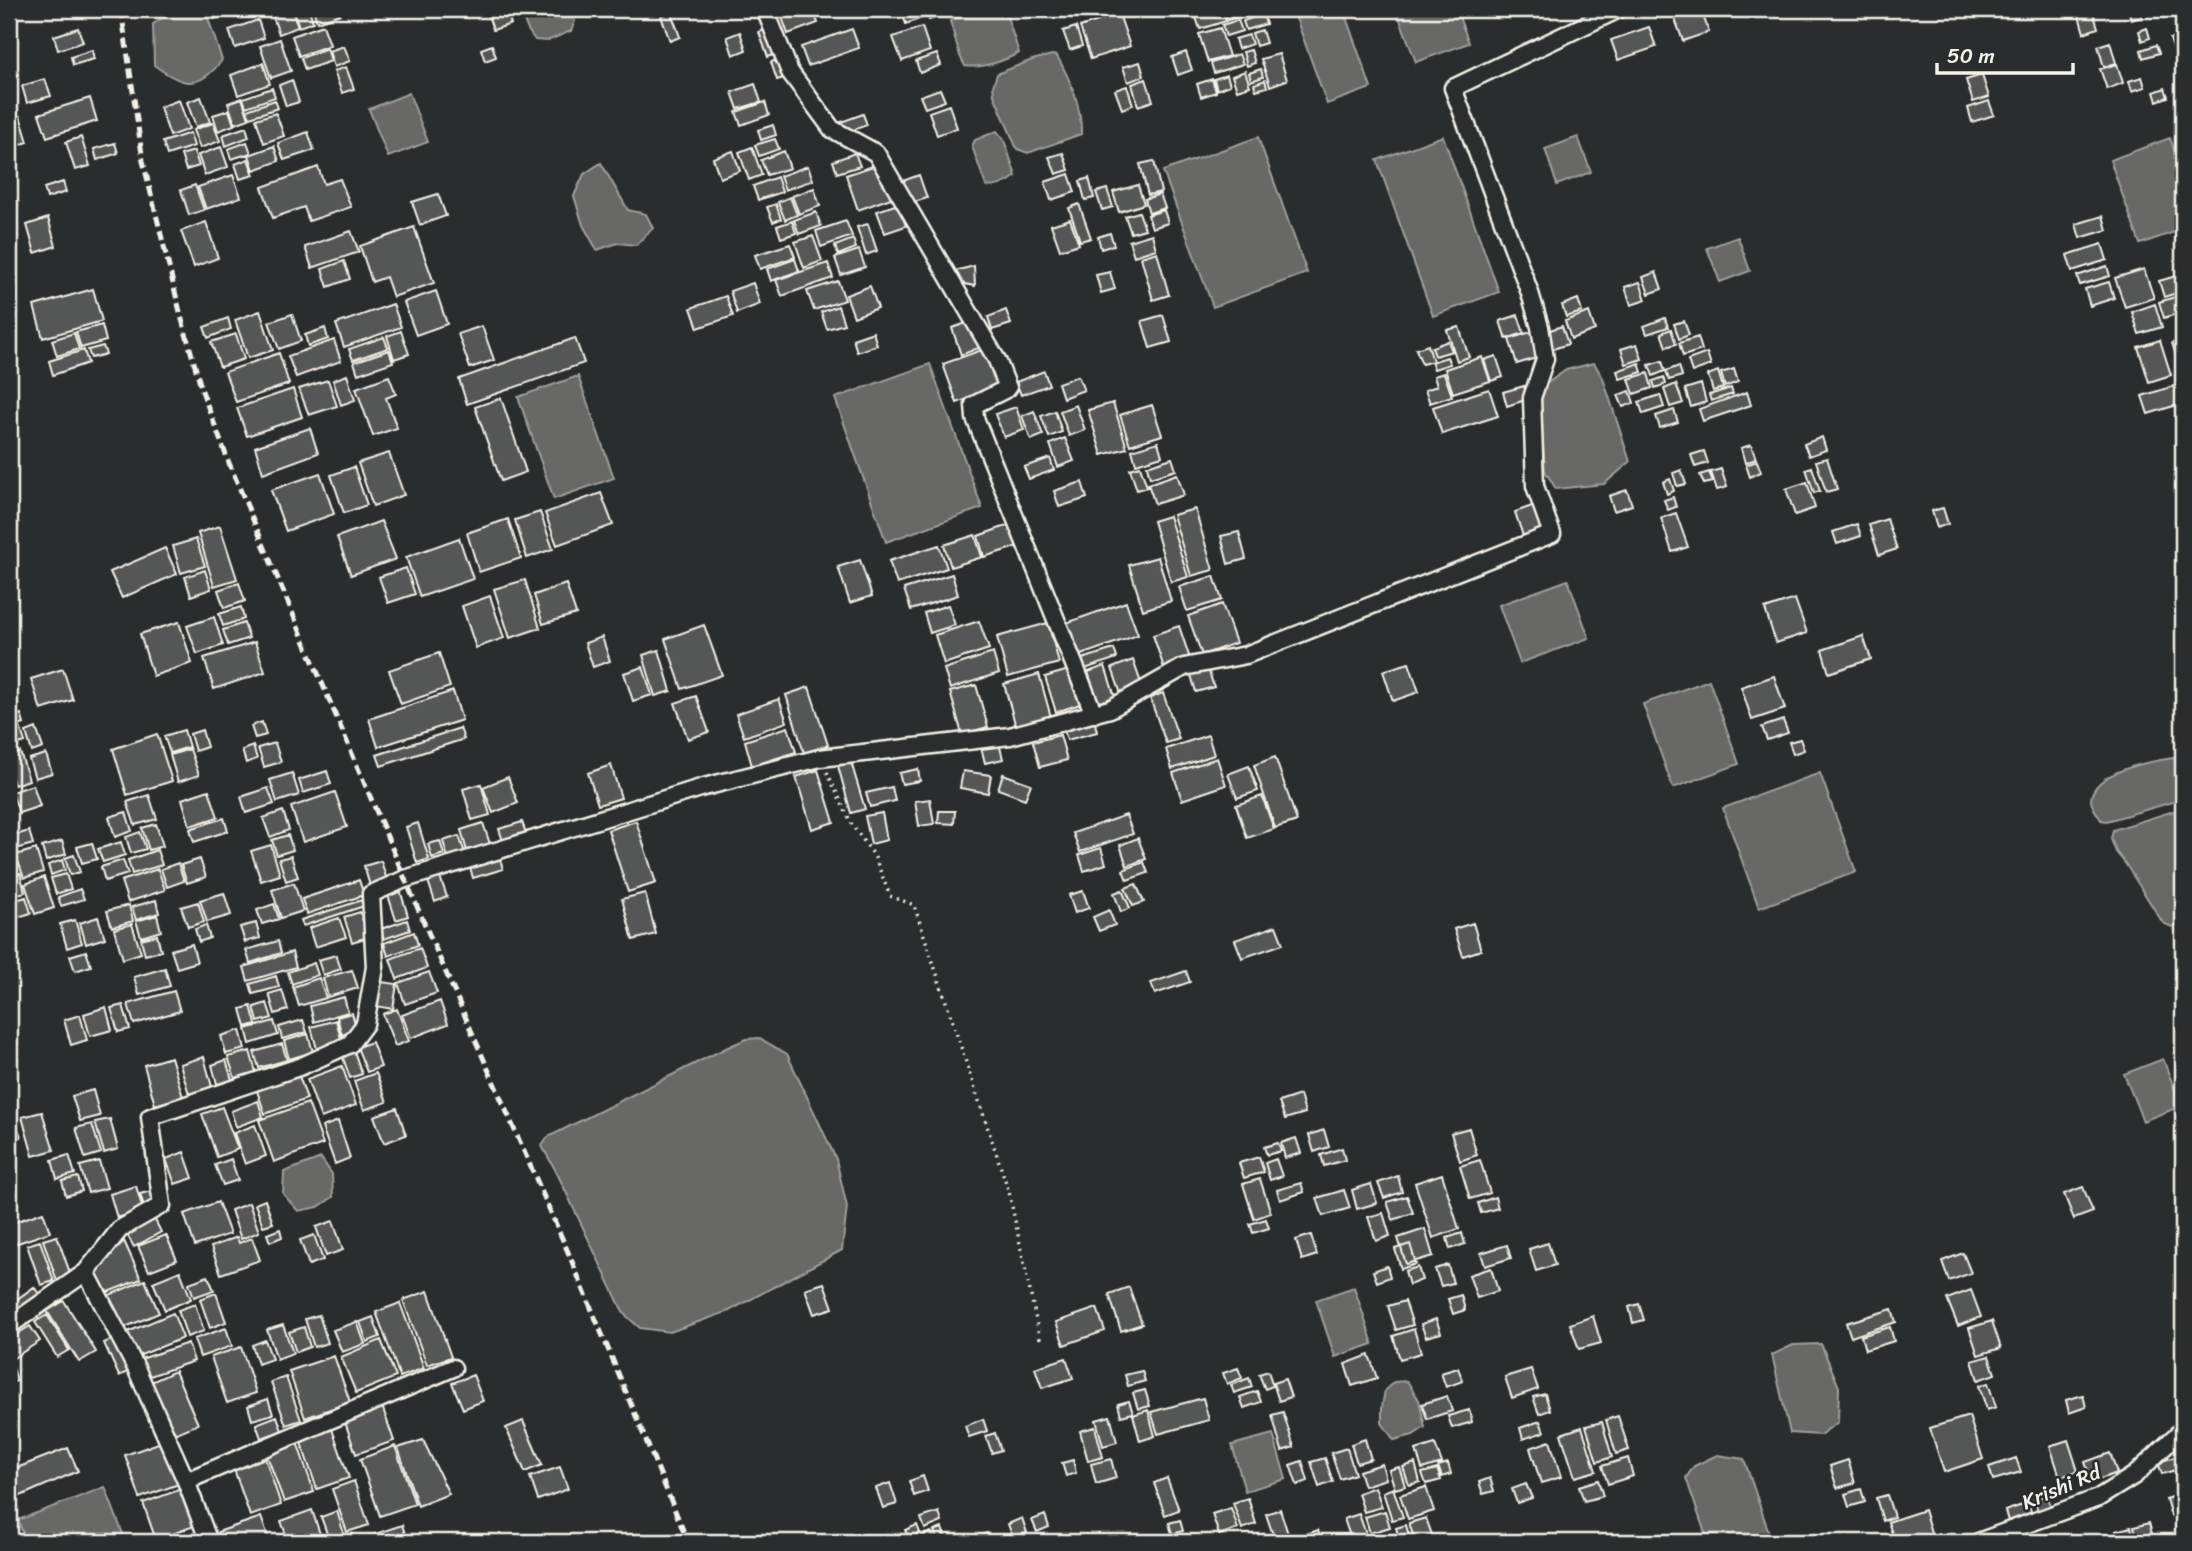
<svg xmlns="http://www.w3.org/2000/svg" width="2192" height="1551" font-family="Sriracha,sans-serif">
<style>
.water{fill:#676866;stroke:#9f9f9a;stroke-width:2}
.building{fill:#555756;stroke:#f4f1e8;stroke-width:2}
.lines{fill:none;stroke-linecap:round;stroke-linejoin:round}
.minor-casing{stroke:#f4f1e8;stroke-width:21}
.path{stroke:#f4f1e8;stroke-width:3.5;stroke-dasharray:2 5;stroke-linecap:butt}
.minor{stroke:#2a2d2e;stroke-width:16}
.rail{stroke:#f4f1e8;stroke-width:5;stroke-dasharray:10 5;stroke-linecap:butt}
.labels{text-anchor:middle;dominant-baseline:central;stroke-width:5;stroke-linejoin:round;paint-order:stroke}
.street-label{font-size:21px;fill:#f4f1e8;stroke:#2a2d2e}
</style>
<rect width="100%" height="100%" fill="#2a2d2e"/>
<filter id="ink" filterUnits="userSpaceOnUse"><feTurbulence type="fractalNoise" baseFrequency=".0143" numOctaves="2"/><feDisplacementMap in="SourceGraphic" scale="14" xChannelSelector="R" yChannelSelector="G"/><feConvolveMatrix kernelMatrix="1 2 1 2 8 2 1 2 1" color-interpolation-filters="sRGB"/></filter>
<g filter="url(#ink)">
<!-- water -->
<path class="water" d="M176 9H205L222 60C199 91 182 86 154 65L153 24Z
M519 9H571L575 21 571 31 547 41 535 40 528 30Z
M987 9 1005 10 1019 53C1003 61 983 69 965 66L960 56 950 21Z
M1323 9H1343L1371 88 1327 104 1296 18Z
M1396 9H1456L1469 43 1416 62Z
M1052 55 1057 56C1070 79 1082 108 1081 134L1028 153 1017 149 994 95 993 86 997 74 1032 60Z
M409 93 428 142 388 157 369 109Z
M997 131 1004 140 1016 176C1009 182 995 189 986 186L972 146 975 140Z
M1443 136 1499 292 1433 316 1377 160Z
M1258 137 1307 273 1213 307 1163 171Z
M1578 137 1591 172 1557 185 1545 149Z
M2170 138 2183 174V229L2140 244 2110 160Z
M601 163 628 210 646 214 653 228 636 245 618 243 597 250 583 225 574 196 584 174Z
M1738 237 1750 271 1720 282 1707 248Z
M1594 363 1603 378 1630 462 1604 484 1556 489 1545 471 1539 389 1566 370Z
M930 364 982 508 886 542 835 398Z
M578 376 614 478 554 499 518 397Z
M1568 580 1589 638 1520 663 1499 605Z
M1709 680 1739 764 1673 788 1643 704Z
M2173 758 2183 759V799L2107 821 2101 820C2097 813 2091 806 2091 800 2092 771 2152 761 2173 758Z
M1820 773 1856 872 1759 908 1723 808Z
M2183 808V923L2172 927 2163 923 2125 863 2116 852 2111 839 2113 830Z
M759 1038 787 1054 836 1159 847 1207 842 1250 729 1311 670 1332 640 1328 624 1314 557 1173 542 1146 548 1137 726 1048 746 1039Z
M2163 1059 2181 1106 2143 1121 2124 1074Z
M321 1158 332 1174 333 1197 318 1207 298 1211 283 1194 284 1172Z
M1354 1287 1373 1344 1335 1357 1316 1300Z
M1821 1344 1839 1387 1838 1422 1820 1435 1790 1433 1772 1355 1793 1345Z
M1407 1381 1419 1400 1425 1427 1413 1435 1394 1440 1382 1423V1407L1385 1390 1394 1382Z
M1273 1434 1286 1479 1245 1491 1232 1445Z
M1717 1455 1744 1459 1772 1542H1708L1686 1478 1694 1466Z
M105 1487 126 1542H26L18 1520Z"/>
<!-- building -->
<path class="building" d="M211 9H226L228 15 214 19Z
M293 9H309L313 22 299 27Z
M313 9H339L340 14 317 22Z
M486 9H506L511 24 493 30Z
M779 9H813L818 23 788 34Z
M910 9H922L925 17 906 24 902 12Z
M925 9H942L944 15 929 20Z
M1092 9H1120L1095 17Z
M1193 9H1222L1226 21 1200 29Z
M1231 9H1247L1249 14 1228 20 1225 11Z
M2139 9 2142 17 2131 20 2129 12Z
M1701 10 1709 32 1683 41 1675 19Z
M292 11 298 27 279 34 273 17Z
M671 12 680 37 670 41 661 16Z
M2093 12 2098 28 2084 33 2079 16Z
M1119 14 1130 46 1091 59 1080 27Z
M1263 14 1266 24 1246 30 1243 21Z
M258 20 264 38 235 48 229 30Z
M1238 20 1242 31 1226 36 1222 25Z
M323 25 330 45 299 56 292 36Z
M922 27 930 51 902 61 893 37Z
M1076 27 1082 46 1070 50 1063 31Z
M1649 27 1656 47 1618 60 1611 40Z
M78 28 83 42 58 50 54 36Z
M771 28 780 53 768 57 759 32Z
M1220 28 1229 56 1208 62 1199 34Z
M2147 28 2150 38 2142 41 2139 31Z
M852 29 859 48 808 66 801 47Z
M1262 30 1266 43 1256 46 1252 33Z
M740 32 746 50 733 55 727 37Z
M1249 35 1252 44 1238 49 1235 39Z
M2180 36 2183 57 2177 59 2170 39Z
M280 39 291 71 271 78 260 46Z
M2110 42 2116 63 2104 67 2098 46Z
M492 45 496 57 485 61 481 49Z
M2156 45 2159 53 2143 58 2141 50Z
M344 46 350 61 334 67 329 51Z
M327 48 331 61 305 70 301 58Z
M92 50 94 59 73 65 71 57Z
M1251 50 1255 63 1247 66 1243 52Z
M1186 52 1192 70 1178 75 1172 57Z
M937 54 941 65 920 73 916 61Z
M1239 54 1243 64 1214 73 1211 63Z
M1279 54 1287 80 1270 86 1261 59Z
M781 59 787 77 777 80 771 62Z
M1140 62 1144 76 1128 82 1123 67Z
M263 63 270 84 238 95 231 75Z
M2117 64 2123 83 2107 89 2100 69Z
M346 67 354 89 342 93 334 71Z
M1261 69 1263 77 1251 81 1249 73Z
M1245 71 1250 86 1237 90 1232 76Z
M1227 75 1230 85 1217 90 1214 79Z
M1982 75 1989 97 1973 102 1966 80Z
M2142 77 2145 87 2132 91 2129 81Z
M45 79 51 96 27 103 22 86Z
M1146 79 1153 101 1138 106 1132 84Z
M1212 79 1216 92 1201 97 1197 84Z
M292 80 299 102 286 106 279 85Z
M1265 80 1267 87 1256 90 1254 84Z
M755 84 761 102 738 109 732 92Z
M1127 86 1133 105 1122 109 1115 90Z
M272 88 275 97 246 107 243 98Z
M2165 88 2168 97 2157 101 2154 92Z
M940 89 945 101 925 108 920 96Z
M201 97 210 122 196 127 187 102Z
M90 98 97 121 47 137 39 114Z
M242 98 249 119 235 124 228 103Z
M179 100 189 129 170 136 160 107Z
M275 100 278 108 250 117 247 110Z
M1989 101 1994 115 1972 122 1968 108Z
M765 102 769 115 741 125 736 112Z
M949 105 957 128 937 135 929 112Z
M229 110 234 125 218 131 213 115Z
M276 113 284 136 264 143 256 119Z
M863 114 867 125 842 134 838 123Z
M20 116 28 142 9 148V120Z
M213 123 220 141 200 148 193 130Z
M773 125 776 135 761 140 758 130Z
M246 127 249 137 226 146 223 135Z
M308 132 314 150 284 160 278 143Z
M190 133 194 146 167 155 163 142Z
M81 137 90 166 75 170 66 142Z
M775 139 779 149 759 156 755 145Z
M247 142 251 153 231 159 228 149Z
M115 143 118 153 97 160 94 149Z
M274 146 279 161 254 170 249 155Z
M221 147 228 167 205 175 198 155Z
M752 147 762 175 749 180 739 152Z
M194 151 199 166 186 170 181 155Z
M733 151 740 171 720 178 713 158Z
M784 151 790 168 767 175 761 160Z
M855 153 860 166 837 173 833 161Z
M1063 153 1069 170 1056 174 1049 157Z
M248 159 254 175 240 179 235 164Z
M1154 161 1161 192 1148 195 1140 164Z
M879 164 891 198 858 210 846 175Z
M808 166 813 180 785 190 780 176Z
M318 167 324 184 340 179 351 207 309 221 304 207 273 218 262 187Z
M1069 174 1075 192 1051 200 1045 182Z
M233 175 241 197 206 209 198 187Z
M919 175 927 198 908 204 900 182Z
M777 177 782 192 758 200 753 186Z
M1089 178 1094 198 1085 200 1080 181Z
M63 182 66 192 47 198 44 188Z
M195 185 204 210 189 215 181 190Z
M1138 185 1144 204 1119 212 1113 192Z
M814 188 820 206 799 214 792 196Z
M1107 189 1113 207 1102 210 1096 192Z
M438 194 446 216 420 225 412 202Z
M1160 194 1165 208 1149 213 1145 199Z
M790 197 797 215 785 220 778 202Z
M776 204 781 219 773 222 767 207Z
M898 204 906 226 885 233 877 211Z
M1079 204 1091 238 1080 241 1069 208Z
M1164 210 1168 223 1152 228 1148 215Z
M816 212 821 226 799 234 794 220Z
M1139 212 1145 229 1131 233 1125 216Z
M2103 216 2107 230 2080 238 2076 224Z
M48 218 56 246 35 253 27 225Z
M1070 219 1079 244 1060 250 1051 225Z
M792 221 796 233 781 238 777 226Z
M846 221 852 236 821 247 816 231Z
M206 222 218 258 194 267 181 231Z
M868 224 877 251 866 255 857 227Z
M414 227 434 283 393 297 386 277 372 282 360 246Z
M351 231 359 252 312 268 305 247Z
M1110 233 1114 245 1101 249 1098 237Z
M1152 234 1156 249 1134 256 1129 241Z
M813 236 822 261 804 268 795 242Z
M853 239 856 248 838 255 835 246Z
M790 244 795 257 760 269 755 255Z
M2102 244 2107 260 2072 271 2067 255Z
M859 250 865 267 841 275 835 258Z
M1157 252 1169 295 1153 300 1141 257Z
M795 259 799 271 771 281 767 269Z
M344 261 350 279 328 287 322 269Z
M828 263 833 278 782 296 776 280Z
M974 266 975 286 954 282 951 272Z
M2107 266 2110 276 2080 285 2077 276Z
M2144 269 2154 298 2125 307 2115 278Z
M1110 272 1115 289 1101 293 1096 275Z
M1656 272 1662 289 1649 294 1643 277Z
M2183 274V291L2164 297 2159 281Z
M838 281 845 300 814 310 807 291Z
M1640 282 1646 300 1631 305 1625 287Z
M2109 282 2114 298 2090 306 2085 289Z
M753 283 760 304 737 313 730 291Z
M870 286 878 308 854 317 846 295Z
M93 289 102 321 43 338 34 306Z
M436 291 447 324 416 335 404 302Z
M726 296 733 316 698 328 691 308Z
M2178 296 2183 312 2164 318 2159 302Z
M1578 299 1582 312 1566 317 1562 305Z
M393 304 401 327 344 347 336 324Z
M2155 304 2162 327 2139 334 2132 312Z
M838 306 844 324 827 329 821 312Z
M1006 310 1011 324 992 330 988 317Z
M260 311 273 350 248 358 235 320Z
M1589 312 1595 330 1571 339 1565 321Z
M292 314 301 341 279 349 269 322Z
M1163 315 1171 342 1150 348 1142 321Z
M1518 315 1524 333 1506 339 1500 321Z
M228 318 231 329 208 338 204 327Z
M1665 318 1668 327 1647 334 1644 326Z
M972 321 981 347 961 355 952 328Z
M1684 321 1689 335 1679 339 1674 324Z
M102 325 106 341 81 348 76 332Z
M482 326 494 360 470 368 458 334Z
M1562 326 1568 344 1550 350 1544 332Z
M1459 327 1469 357 1457 361 1447 330Z
M325 328 328 339 308 346 305 335Z
M1671 329 1676 344 1666 347 1661 333Z
M401 331 409 354 394 359 387 336Z
M873 332 877 345 857 352 853 339Z
M1531 332 1539 357 1517 364 1509 339Z
M74 333 79 349 57 356 52 340Z
M236 334 244 359 220 367 211 342Z
M384 337 388 348 353 360 349 349Z
M1698 337 1702 350 1683 356 1679 343Z
M575 338 584 363 467 404 459 379Z
M334 340 341 361 296 377 288 356Z
M2160 340 2171 375 2149 382 2138 347Z
M2183 340V367L2180 368 2172 343Z
M1448 341 1452 351 1435 356 1432 347Z
M1637 344 1642 359 1626 364 1621 349Z
M1428 345 1433 361 1422 364 1416 349Z
M103 346 106 354 91 358 88 350Z
M987 348 1001 387 957 403 943 364Z
M84 350 88 363 53 375 49 361Z
M389 350 393 362 358 374 354 362Z
M279 353 289 384 236 402 225 372Z
M1707 353 1711 365 1692 372 1688 360Z
M1496 356 1503 377 1491 381 1484 360Z
M1447 357 1450 364 1434 369 1431 362Z
M1482 357 1490 381 1453 393 1445 369Z
M1662 361 1665 371 1653 376 1649 365Z
M1639 363 1642 372 1620 379 1617 371Z
M1679 366 1682 376 1669 380 1666 371Z
M1734 369 1738 382 1725 387 1721 373Z
M1044 371 1049 385 1021 395 1016 382Z
M1718 371 1723 388 1713 391 1708 375Z
M1444 373 1452 396 1430 403 1425 390 1437 386 1434 376Z
M1648 373 1652 388 1634 394 1629 379Z
M347 375 355 400 341 405 333 380Z
M389 376 396 394 386 398 397 428 373 436 356 388Z
M1078 376 1084 390 1063 398 1058 383Z
M1664 377 1666 384 1655 388 1653 381Z
M328 380 337 406 309 415 299 389Z
M1676 384 1683 403 1670 407 1664 389Z
M1701 384 1706 402 1691 407 1685 389Z
M1524 386 1528 399 1507 406 1503 392Z
M2174 386 2180 404 2148 414 2142 396Z
M1731 388 1733 394 1711 401 1709 395Z
M293 389 302 417 247 436 237 408Z
M1489 389 1498 416 1442 434 1433 407Z
M1630 391 1634 403 1623 407 1618 395Z
M1747 392 1751 405 1703 421 1699 409Z
M1660 395 1664 407 1643 414 1639 402Z
M501 398 526 472 501 481 475 407Z
M1113 403 1127 448 1102 455 1088 410Z
M1076 405 1085 430 1069 436 1060 411Z
M1152 405 1162 435 1130 445 1120 415Z
M1016 407 1024 430 1004 437 995 414Z
M1674 410 1678 422 1660 428 1656 416Z
M1034 411 1043 435 1031 440 1022 416Z
M1055 411 1062 432 1049 437 1041 416Z
M310 428 318 453 263 473 255 447Z
M1822 437 1826 450 1809 456 1804 444Z
M1065 438 1074 461 1058 467 1050 444Z
M1158 442 1162 456 1136 464 1132 450Z
M1751 445 1756 459 1745 463 1741 448Z
M1704 451 1708 463 1695 467 1691 455Z
M389 453 404 495 373 506 358 463Z
M1050 458 1054 470 1029 479 1024 467Z
M1172 458 1176 470 1150 478 1147 466Z
M1827 458 1837 489 1826 492 1816 461Z
M1757 461 1761 472 1750 477 1746 465Z
M1140 466 1147 487 1137 490 1130 469Z
M354 467 367 505 344 513 331 475Z
M1812 467 1820 491 1814 493 1806 469Z
M1721 469 1727 487 1717 490 1711 472Z
M1681 470 1686 484 1677 486 1673 473Z
M1709 472 1713 482 1704 484 1700 475Z
M320 473 334 514 286 531 271 490Z
M1177 474 1184 495 1155 504 1148 484Z
M1670 479 1674 491 1667 494 1663 482Z
M1082 482 1087 498 1059 507 1054 491Z
M1807 482 1815 508 1795 515 1786 489Z
M1627 490 1632 505 1614 511 1609 496Z
M601 493 613 525 557 545 545 513Z
M1673 497 1676 507 1668 510 1664 500Z
M1535 505 1543 529 1523 536 1515 512Z
M1943 508 1948 524 1937 528 1932 511Z
M1195 509 1213 570 1191 576 1173 515Z
M540 512 553 549 527 558 515 520Z
M1676 513 1688 547 1672 552 1661 518Z
M1169 516 1188 577 1171 582 1153 521Z
M508 519 521 558 479 572 467 533Z
M1887 519 1897 549 1879 555 1869 525Z
M381 521 396 559 351 575 337 537Z
M1012 524 1019 546 984 557 978 536Z
M1857 524 1861 536 1837 544 1833 532Z
M220 526 237 579 214 586 198 533Z
M1239 532 1246 559 1228 564 1221 536Z
M975 535 982 557 951 567 944 545Z
M459 538 473 579 420 597 406 557Z
M196 539 205 566 181 573 173 546Z
M939 545 947 568 897 584 889 561Z
M165 548 177 574 122 598 110 572Z
M1158 557 1171 601 1143 610 1129 565Z
M860 560 872 596 850 603 838 567Z
M406 568 415 594 388 603 379 577Z
M205 570 211 589 191 596 185 577Z
M952 574 958 595 911 610 904 589Z
M1214 576 1222 600 1187 611 1179 587Z
M525 580 540 628 510 638 494 589Z
M239 583 245 601 224 608 218 590Z
M566 584 576 614 543 624 534 595Z
M490 596 504 638 476 648 462 606Z
M1795 599 1807 633 1776 643 1765 609Z
M1126 602 1138 635 1078 656 1066 623Z
M1222 604 1236 643 1202 655 1188 616Z
M948 605 955 625 930 633 924 613Z
M241 607 244 619 223 626 219 614Z
M214 617 223 645 197 654 187 626Z
M979 621 989 649 944 664 935 635Z
M179 622 192 663 153 676 140 634Z
M244 623 249 638 228 645 223 630Z
M1048 623 1059 663 1008 677 997 637Z
M704 625 722 675 682 689 665 639Z
M1179 626 1190 659 1164 668 1153 635Z
M1863 636 1871 659 1829 673 1822 650Z
M602 637 610 661 593 667 585 643Z
M255 642 265 672 214 689 204 658Z
M1114 649 1117 658 1085 669 1082 659Z
M659 650 671 691 655 696 643 655Z
M439 653 450 687 401 704 389 670Z
M993 653 999 673 950 689 944 669Z
M1133 660 1142 686 1121 694 1112 668Z
M1409 663 1419 692 1393 701 1383 671Z
M1105 666 1115 697 1098 703 1088 672Z
M643 667 652 695 633 701 624 673Z
M63 669 73 700 41 710 31 679Z
M1208 669 1214 687 1196 692 1191 675Z
M1069 670 1080 704 1056 712 1045 677Z
M1039 674 1051 717 1016 727 1004 684Z
M1774 676 1785 709 1752 720 1741 687Z
M976 685 988 727 962 734 950 692Z
M809 687 828 745 804 753 786 695Z
M453 691 462 720 378 747 369 719Z
M1163 693 1179 739 1166 743 1150 698Z
M696 696 709 732 688 739 675 703Z
M779 699 787 722 744 737 736 714Z
M21 714 24 724 9 729V718Z
M1094 718 1097 732 1067 740 1063 726Z
M1783 720 1788 733 1767 740 1762 727Z
M262 722 266 735 255 738 251 726Z
M20 727 25 742 9 747V731Z
M788 727 796 752 752 766 745 741Z
M36 728 43 748 32 752 26 732Z
M460 728 464 739 381 766 377 755Z
M184 730 189 747 170 753 164 736Z
M202 730 207 747 195 751 190 734Z
M157 734 172 781 127 795 113 749Z
M1060 735 1067 760 1040 767 1033 742Z
M1208 735 1214 755 1172 769 1166 749Z
M1800 739 1804 750 1793 754 1789 742Z
M275 743 281 762 264 767 258 748Z
M999 743 1003 759 985 763 981 747Z
M253 746 257 759 246 763 242 750Z
M190 749 199 775 178 782 170 755Z
M20 752 29 780 14 785 9 768V756Z
M46 754 52 773 35 778 29 759Z
M1275 757 1297 821 1275 828 1254 765Z
M1217 758 1226 785 1182 800 1173 773Z
M851 762 865 809 851 813 838 766Z
M611 765 621 798 598 805 588 773Z
M1249 766 1258 791 1237 798 1228 774Z
M918 769 920 781 902 784 899 773Z
M818 770 834 822 812 829 796 777Z
M327 771 331 784 303 793 299 780Z
M963 771 991 775 988 793 960 788Z
M292 773 299 795 277 802 270 780Z
M1003 774 1031 784 1025 799 998 789Z
M508 777 518 803 493 813 483 787Z
M481 784 490 815 472 820 463 789Z
M33 785 40 806 19 813 12 792Z
M892 787 895 801 870 807 866 793Z
M268 788 274 804 246 813 241 797Z
M209 790 218 817 190 826 182 799Z
M335 792 347 827 303 842 291 807Z
M149 795 157 819 135 825 127 802Z
M1262 796 1274 829 1247 838 1236 805Z
M930 799 934 824 919 826 915 801Z
M283 811 289 830 270 837 263 818Z
M939 811H955L954 824 938 823Z
M126 812 132 831 115 837 109 817Z
M882 813 887 840 871 844 865 816Z
M1126 815 1133 834 1080 852 1073 833Z
M224 818 228 831 194 842 190 829Z
M636 821 656 883 628 892 608 830Z
M522 822 526 833 503 841 499 829Z
M418 823 429 859 417 863 406 827Z
M483 823 490 844 467 851 461 830Z
M156 824 163 846 149 850 142 828Z
M29 831 33 844 9 851V837Z
M140 832 146 849 131 853 126 837Z
M288 835 293 850 277 855 272 840Z
M459 836 465 853 448 858 443 841Z
M1138 838 1146 859 1127 866 1120 845Z
M62 841 66 854 46 861 42 847Z
M440 841 444 854 432 858 428 844Z
M121 842 125 855 103 862 98 849Z
M92 843 97 859 82 863 77 847Z
M271 845 280 875 261 881 251 851Z
M1101 848 1106 864 1084 871 1079 855Z
M36 849 43 872 24 878 16 855Z
M157 850 162 865 132 874 128 860Z
M12 855 17 869 9 871V856Z
M74 855 80 872 70 875 65 858Z
M499 855 503 869 473 878 469 864Z
M291 856 298 877 286 881 279 859Z
M200 859 206 877 187 883 181 865Z
M62 860 65 870 51 875 48 865Z
M123 860 128 874 105 881 101 867Z
M381 861 387 880 370 886 364 866Z
M1144 862 1148 873 1127 880 1123 870Z
M178 863 184 881 167 887 161 869Z
M158 869 165 890 128 902 121 881Z
M20 873 25 892 9 897V877Z
M66 874 71 889 56 894 51 878Z
M439 874 447 897 435 902 427 878Z
M44 877 54 908 35 914 25 884Z
M359 880 364 895 307 914 302 899Z
M294 883 303 911 281 918 272 890Z
M1136 884 1144 902 1133 906 1125 888Z
M80 889 84 899 61 906 58 897Z
M400 890 408 916 396 920 388 895Z
M1122 890 1130 908 1121 912 1114 893Z
M1083 891 1089 908 1075 913 1069 895Z
M224 893 231 915 207 922 200 900Z
M645 893 656 934 633 940 622 899Z
M26 897 31 913 12 919 9 902Z
M156 900 159 913 136 920 132 907Z
M362 900 364 906 303 926 301 920Z
M198 902 204 922 188 927 181 907Z
M274 904 279 919 262 924 257 910Z
M129 905 133 921 112 927 107 911Z
M1109 910 1115 925 1099 931 1093 917Z
M360 912 368 937 352 942 344 917Z
M157 915 161 931 141 937 136 921Z
M98 917 105 938 86 944 80 923Z
M339 918 346 937 315 947 309 928Z
M75 920 82 943 67 948 60 924Z
M407 920 410 930 384 939 381 929Z
M256 923 260 938 245 942 240 927Z
M1473 923 1481 950 1463 956 1454 929Z
M132 924 141 953 123 959 114 929Z
M206 925 210 938 199 942 195 929Z
M1276 926 1283 944 1242 958 1235 940Z
M414 932 418 945 388 956 384 943Z
M157 935 161 951 145 955 141 939Z
M278 941 281 953 250 963 246 950Z
M192 944 197 962 177 968 171 950Z
M420 948 427 968 397 979 390 959Z
M86 951 91 966 75 971 70 956Z
M292 952 296 967 248 981 244 967Z
M336 955 341 969 323 975 318 960Z
M314 963 318 975 292 984 288 972Z
M165 968 170 986 139 995 134 977Z
M352 970 358 988 328 997 323 978Z
M1186 971 1190 982 1155 994 1151 983Z
M429 972 437 993 405 1004 398 983Z
M276 976 279 987 253 994 250 984Z
M319 978 326 998 299 1006 293 987Z
M381 982 397 984 393 1009 376 1006Z
M282 990 288 1010 275 1014 269 994Z
M174 991 180 1011 134 1024 128 1004Z
M344 997 348 1012 314 1022 310 1006Z
M440 1001 448 1024 411 1038 402 1015Z
M267 1003 272 1018 258 1022 254 1007Z
M123 1005 130 1029 118 1032 111 1008Z
M251 1006 256 1024 246 1027 241 1009Z
M106 1007 112 1030 90 1036 84 1014Z
M397 1009 409 1041 395 1046 383 1014Z
M352 1013 357 1030 342 1035 337 1017Z
M80 1015 87 1040 71 1045 64 1020Z
M303 1020 307 1032 282 1039 279 1027Z
M336 1020 342 1042 317 1049 311 1027Z
M274 1021 278 1035 250 1044 246 1029Z
M240 1030 245 1049 226 1054 221 1036Z
M308 1034 313 1052 289 1059 284 1041Z
M372 1042 381 1067 367 1072 357 1047Z
M282 1044 287 1060 259 1068 254 1052Z
M250 1051 256 1072 235 1078 228 1057Z
M354 1051 362 1074 350 1078 342 1055Z
M171 1057 183 1097 155 1105 144 1065Z
M204 1057 212 1087 189 1094 180 1064Z
M226 1060 232 1080 217 1084 212 1065Z
M342 1066 356 1105 321 1118 307 1079Z
M298 1073 307 1099 265 1114 256 1088Z
M376 1073 387 1102 364 1110 354 1081Z
M93 1090 100 1116 80 1121 72 1096Z
M1300 1095 1305 1113 1285 1119 1279 1102Z
M258 1101 263 1117 236 1127 231 1111Z
M9 1102 21 1137 9 1141Z
M308 1103 323 1144 274 1162 259 1120Z
M222 1107 238 1149 217 1157 202 1114Z
M397 1108 406 1135 384 1143 374 1116Z
M42 1112 54 1150 33 1156 22 1117Z
M110 1119 118 1149 104 1153 95 1122Z
M338 1121 350 1158 335 1164 322 1127Z
M92 1124 101 1153 85 1158 76 1128Z
M255 1125 266 1156 245 1164 234 1133Z
M1469 1128 1477 1155 1460 1161 1451 1133Z
M1324 1130 1329 1147 1314 1152 1309 1135Z
M1296 1138 1301 1153 1285 1158 1281 1143Z
M1278 1143 1281 1151 1267 1155 1264 1147Z
M1342 1148 1345 1160 1324 1166 1321 1155Z
M184 1152 193 1178 175 1184 166 1159Z
M69 1155 75 1174 57 1179 52 1160Z
M1259 1157 1264 1172 1244 1178 1239 1163Z
M231 1159 238 1180 223 1185 215 1165Z
M1276 1159 1282 1176 1270 1180 1265 1163Z
M1480 1160 1490 1193 1470 1199 1460 1166Z
M99 1161 107 1188 88 1193 80 1166Z
M1442 1174 1459 1229 1433 1238 1415 1183Z
M1398 1176 1402 1192 1384 1198 1378 1183Z
M78 1177 82 1191 66 1196 62 1181Z
M1260 1179 1271 1213 1254 1219 1243 1184Z
M1301 1183 1304 1192 1280 1200 1277 1190Z
M1371 1184 1377 1203 1357 1209 1352 1190Z
M136 1186 143 1210 117 1218 110 1194Z
M10 1187 17 1207 9 1210V1188Z
M2083 1187 2093 1212 2074 1219 2064 1194Z
M155 1190 158 1202 144 1206 140 1194Z
M1344 1190 1350 1208 1323 1216 1317 1198Z
M1407 1196 1413 1213 1393 1220 1387 1202Z
M1495 1197 1498 1208 1481 1213 1478 1203Z
M265 1200 273 1223 263 1226 255 1204Z
M218 1202 230 1234 195 1246 184 1214Z
M249 1203 259 1232 241 1239 231 1210Z
M43 1212 50 1232 9 1246V1224Z
M1383 1213 1390 1236 1376 1241 1368 1217Z
M153 1216 161 1232 134 1247 125 1231Z
M1266 1219 1269 1228 1253 1233 1250 1224Z
M333 1221 343 1250 326 1256 316 1227Z
M280 1229 282 1237 270 1242 267 1234Z
M1425 1229 1433 1256 1406 1264 1398 1238Z
M1462 1233 1465 1244 1450 1249 1447 1238Z
M166 1235 177 1260 149 1271 138 1246Z
M314 1235 323 1260 309 1265 300 1240Z
M1311 1235 1317 1255 1302 1260 1296 1240Z
M57 1236 71 1276 57 1281 43 1240Z
M237 1237 239 1243 252 1238 260 1260 221 1274 211 1247Z
M40 1241 54 1281 41 1285 27 1245Z
M124 1241 141 1279 103 1294 90 1275Z
M1548 1243 1555 1265 1536 1271 1529 1249Z
M1410 1244 1416 1264 1401 1269 1395 1249Z
M1507 1245 1511 1258 1485 1266 1481 1253Z
M1963 1253 1971 1273 1949 1281 1942 1261Z
M1448 1265 1453 1283 1441 1286 1435 1269Z
M1387 1266 1390 1277 1377 1282 1373 1271Z
M1418 1267 1422 1280 1409 1285 1405 1271Z
M1491 1268 1498 1291 1477 1298 1469 1275Z
M180 1271 191 1299 165 1310 153 1282Z
M208 1276 214 1290 194 1297 189 1283Z
M145 1280 159 1313 121 1329 107 1296Z
M824 1283 833 1308 814 1314 805 1289Z
M34 1287 42 1298 9 1321V1305Z
M1129 1287 1142 1324 1121 1331 1109 1294Z
M1971 1290 1981 1317 1958 1326 1947 1299Z
M428 1291 451 1357 427 1365 403 1300Z
M216 1293 226 1322 210 1328 200 1299Z
M1461 1295 1465 1310 1453 1314 1448 1299Z
M64 1301 96 1352 79 1362 47 1311Z
M1405 1301 1413 1325 1396 1330 1388 1306Z
M400 1303 424 1368 400 1377 376 1312Z
M195 1304 204 1331 187 1337 178 1310Z
M1639 1304 1644 1320 1633 1323 1629 1307Z
M1097 1308 1105 1331 1064 1345 1056 1322Z
M1892 1309 1896 1322 1851 1337 1846 1323Z
M173 1313 183 1338 136 1357 125 1333Z
M47 1315 69 1350 57 1357 35 1322Z
M319 1315 328 1343 314 1347 305 1319Z
M1593 1316 1601 1343 1579 1349 1570 1324Z
M373 1317 380 1337 367 1342 360 1322Z
M1436 1319 1441 1333 1426 1337 1421 1324Z
M1992 1321 2001 1348 1978 1355 1969 1328Z
M357 1322 365 1344 342 1352 333 1330Z
M283 1325 293 1353 277 1359 267 1330Z
M30 1326 40 1341 9 1361V1339Z
M304 1327 310 1347 296 1352 289 1332Z
M1890 1327 1894 1341 1865 1350 1861 1336Z
M226 1328 232 1346 200 1357 194 1339Z
M1414 1329 1421 1353 1400 1359 1393 1336Z
M117 1337 132 1370 119 1376 104 1343Z
M265 1340 272 1359 258 1364 252 1345Z
M381 1340 396 1377 356 1393 341 1357Z
M188 1343 194 1361 147 1377 141 1359Z
M241 1347 256 1393 227 1403 211 1357Z
M1369 1355 1377 1378 1352 1386 1345 1364Z
M334 1356 350 1402 305 1418 289 1371Z
M1989 1356 1995 1374 1978 1380 1972 1361Z
M1066 1358 1073 1378 1042 1388 1035 1368Z
M13 1368 17 1381 9 1383V1370Z
M1238 1368 1242 1378 1227 1384 1223 1373Z
M1458 1368 1463 1381 1446 1387 1441 1373Z
M1531 1369 1538 1389 1512 1398 1505 1377Z
M175 1371 198 1424 172 1435 149 1383Z
M1142 1371 1145 1381 1128 1386 1125 1375Z
M1268 1371 1273 1386 1265 1389 1259 1374Z
M473 1375 483 1401 463 1409 452 1383Z
M286 1377 301 1420 286 1425 271 1382Z
M1249 1378 1252 1387 1234 1393 1231 1385Z
M1285 1379 1291 1397 1279 1401 1273 1383Z
M1988 1383 1996 1407 1987 1410 1979 1386Z
M1145 1390 1150 1406 1138 1409 1133 1393Z
M1257 1391 1261 1402 1244 1408 1240 1397Z
M1545 1394 1550 1410 1539 1414 1533 1397Z
M2083 1395 2086 1407 2069 1413 2066 1400Z
M1447 1396 1452 1411 1427 1419 1422 1404Z
M1203 1398 1209 1420 1158 1434 1151 1412Z
M268 1399 273 1414 252 1420 248 1406Z
M1129 1401 1133 1413 1121 1416 1118 1404Z
M381 1403 394 1441 356 1454 343 1416Z
M1148 1410 1155 1436 1140 1441 1133 1415Z
M1469 1410 1472 1422 1452 1428 1448 1416Z
M1283 1412 1294 1447 1282 1451 1272 1415Z
M277 1416 282 1431 261 1438 256 1424Z
M1110 1416 1117 1442 1103 1446 1096 1420Z
M1618 1416 1629 1450 1616 1454 1606 1420Z
M1969 1416 1983 1459 1944 1472 1930 1428Z
M983 1419 987 1431 969 1437 965 1426Z
M523 1421 542 1465 525 1472 506 1428Z
M1540 1421 1544 1432 1523 1439 1520 1428Z
M1602 1422 1612 1457 1597 1462 1586 1426Z
M331 1426 349 1478 317 1489 299 1437Z
M1095 1427 1103 1457 1088 1461 1080 1431Z
M1582 1427 1596 1471 1575 1477 1561 1434Z
M995 1433 1001 1450 992 1453 986 1436Z
M296 1439 314 1492 284 1502 265 1450Z
M1365 1439 1371 1459 1357 1463 1351 1444Z
M423 1440 449 1494 418 1506 398 1448Z
M2068 1440 2078 1471 2060 1477 2050 1446Z
M164 1441 179 1484 140 1498 125 1455Z
M1550 1441 1561 1477 1541 1483 1530 1448Z
M1435 1444 1442 1463 1422 1469 1416 1450Z
M395 1446 415 1504 380 1516 360 1459Z
M68 1448 78 1471 9 1501V1471Z
M1347 1448 1355 1474 1340 1479 1331 1453Z
M2110 1453 2117 1473 2092 1482 2085 1462Z
M2179 1456 2182 1468 2162 1474 2158 1462Z
M265 1458 281 1505 250 1516 234 1469Z
M1325 1458 1333 1482 1319 1487 1311 1462Z
M1628 1458 1633 1476 1608 1484 1602 1466Z
M2016 1458 2021 1472 1993 1480 1989 1467Z
M1111 1459 1116 1478 1096 1484 1091 1464Z
M1073 1460 1076 1473 1066 1476 1062 1463Z
M1848 1460 1855 1483 1837 1488 1830 1466Z
M1302 1461 1308 1481 1297 1485 1290 1465Z
M1415 1463 1420 1482 1409 1485 1403 1467Z
M1448 1463 1451 1474 1442 1477 1438 1466Z
M1382 1464 1386 1479 1364 1486 1359 1471Z
M560 1467 568 1489 538 1500 530 1477Z
M1399 1467 1405 1486 1395 1489 1389 1470Z
M1437 1469 1441 1480 1426 1484 1422 1473Z
M923 1476 928 1491 914 1496 909 1481Z
M1167 1478 1179 1510 1165 1515 1154 1483Z
M1490 1478 1494 1491 1483 1494 1479 1482Z
M1598 1480 1603 1496 1584 1501 1579 1486Z
M354 1481 369 1525 347 1532 332 1489Z
M890 1483 897 1504 883 1508 876 1488Z
M1526 1484 1532 1498 1517 1503 1512 1489Z
M1375 1487 1382 1507 1364 1512 1358 1493Z
M1426 1487 1434 1511 1408 1519 1400 1495Z
M184 1488 197 1525 156 1540 143 1503Z
M1393 1488 1403 1517 1392 1520 1383 1492Z
M1861 1489 1865 1502 1849 1507 1845 1494Z
M2183 1493V1512L2171 1516 2166 1499Z
M1887 1495 1894 1517 1883 1521 1876 1498Z
M2047 1495 2051 1507 2038 1511 2034 1499Z
M1248 1498 1256 1524 1242 1529 1233 1503Z
M2028 1503 2032 1514 2008 1521 2005 1511Z
M1231 1508 1238 1529 1219 1535 1212 1514Z
M1280 1509 1289 1537 1275 1541 1266 1514Z
M312 1510 321 1537 306 1542H289L281 1521Z
M1924 1510 1934 1542H1895L1888 1522Z
M337 1511 344 1534 329 1539 321 1517Z
M1385 1511 1390 1527 1370 1533 1365 1517Z
M939 1512 942 1522 925 1529 921 1518Z
M1359 1514 1366 1534 1351 1539 1344 1519Z
M1045 1515 1049 1527 1037 1532 1032 1520Z
M261 1517 270 1542H221L218 1532Z
M1022 1518 1027 1533 1013 1538 1008 1524Z
M1426 1518 1432 1535 1415 1541 1409 1523Z
M1180 1520 1183 1531 1172 1534 1169 1523Z
M2149 1523 2154 1541 2139 1542 2134 1527Z
M402 1525 408 1542H378L375 1534Z
M917 1525 920 1533 908 1537 905 1530Z
M1406 1525 1410 1539 1400 1541 1396 1528Z
M2131 1527 2135 1542H2120L2116 1531Z
M942 1528 947 1542H938L934 1531Z
M1318 1530 1322 1542H1309L1307 1534Z
M931 1532 935 1542H918L917 1538Z
M987 1533 990 1542H972L971 1539Z
M353 1534 355 1542H329Z
M1393 1534 1396 1542H1366Z
M196 1535 198 1542H176Z"/>
<g class="lines">
<defs>
<path id="minor" d="M765 9 790 72 832 129 876 153 997 360 1008 388 974 405 975 418 1094 714
M86 1272 136 1368 186 1481 209 1542
M9 1326 86 1272 120 1229 162 1205 150 1117 302 1066 350 1044 365 1024 375 967 371 894 405 879 704 787 820 758 1010 736 1110 709 1184 667 1246 655 1552 534 1535 486 1532 398 1545 359 1540 327 1530 293 1453 88 1619 9
M186 1481 453 1368
M1978 1542 2098 1498 2135 1475 2183 1429"/>
</defs>
<!-- minor casing -->
<use href="#minor" class="minor-casing"/>
<!-- path -->
<path class="path" d="M827 772 852 825 874 855 890 896 914 905 1009 1192 1040 1339"/>
<!-- minor -->
<use href="#minor" class="minor"/>
<!-- rail -->
<path class="rail" d="M121 9 143 161 181 316 202 391 229 463 405 879 568 1252 688 1542"/>
</g>
</g>
<g class="labels">
<!-- street labels -->
<g class="street-label">
<text transform="translate(2061 1487) rotate(-23)">Krishi Rd</text>
</g>
</g>
<!-- margin -->
<rect width="2192" height="1551" fill="none" stroke="#2a2d2e" stroke-width="35"/>
<rect x="18" y="18" width="2157" height="1516" fill="none" stroke="#f4f1e8" stroke-width="2.5" filter="url(#ink)"/>
<!-- scale -->
<path d="M1937 63v10h136v-10" fill="none" stroke="#f4f1e8" stroke-width="3.5"/>
<text x="1947" y="63" font-size="21" fill="#f4f1e8" stroke="#2a2d2e" stroke-width="5" paint-order="stroke">50 m</text>
</svg>
